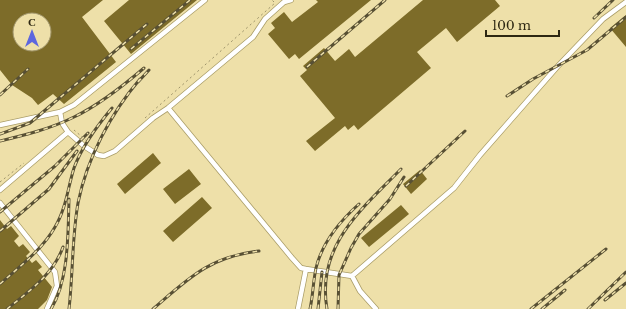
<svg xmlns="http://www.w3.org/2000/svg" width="626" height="309" font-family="'Libre Baskerville',serif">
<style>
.building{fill:#7d6c29;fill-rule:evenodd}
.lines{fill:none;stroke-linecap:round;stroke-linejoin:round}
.minor-casing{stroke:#aa9d68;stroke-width:6}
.path{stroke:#9d936a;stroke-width:1;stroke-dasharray:2 3;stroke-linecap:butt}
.minor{stroke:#fff;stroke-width:4.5}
.rail-casing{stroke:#585034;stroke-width:3}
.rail{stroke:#eee0a9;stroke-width:1.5;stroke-dasharray:4.5;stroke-linecap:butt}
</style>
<rect width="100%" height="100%" fill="#eee0a9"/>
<!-- building -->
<path class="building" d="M0 0H103L82 17 116 62 64 104 53 94 38 105 32 98 12 85 0 70ZM20 20H44V44H20Z
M129 0H197L131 54 104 21Z
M316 0H371L299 59 295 54 289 59 268 34 275 28 271 23 284 12 292 22 318 2Z
M423 0H495L500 6 457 42 446 28 417 52 431 68 358 130 354 125 348 130 345 126 315 151 306 141 335 118 300 76 307 70 303 66 324 48 335 61 349 49 355 57Z
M626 15V47L610 28Z
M153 153 161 163 125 194 117 184Z
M189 169 201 184 175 204 163 189Z
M420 170 427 179 411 194 403 184Z
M202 197 212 208 173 242 163 231Z
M401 205 409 214 369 247 361 238Z
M0 220 7 229 11 226 19 236 14 241 19 247 23 244 30 252 26 256 32 263 36 260 42 267 38 270 52 287 47 300 38 309H0Z"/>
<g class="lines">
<defs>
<path id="minor" d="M168 108 292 258 301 268 306 269
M60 112 74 105 205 0
M0 125 60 112 62 123 68 132 84 146 98 155 104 156 115 151 153 118 168 108 253 37 265 19 284 2 291 0
M0 190 68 132
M0 203 55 272 57 286 47 309
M352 276 360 291 376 309
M298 309 306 269 352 276 454 188 480 155 557 67 603 19 626 2"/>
</defs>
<!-- minor casing -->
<use href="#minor" class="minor-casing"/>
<!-- path -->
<path class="path" d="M145 118 275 3 272 0
M74 130 88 142
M0 182 24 163"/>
<!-- minor -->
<use href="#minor" class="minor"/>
<defs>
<path id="rail" d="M594 18 613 0
M131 49 190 0
M307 67 385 0
M138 82 149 70
M0 95 28 69
M507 96 533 79 587 50 626 17
M0 134 30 123 147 24
M0 141C25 135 50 129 74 117 99 105 123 86 144 68
M406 186 465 131
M0 212 55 166 88 133
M0 231 49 189 77 151
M0 284C20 266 42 250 55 227 66 209 68 187 74 168 82 146 97 126 112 108
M605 300 626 283
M7 309C29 291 53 275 63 247
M51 309C69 280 68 233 69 199
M69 309C73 274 72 237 78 203 87 158 111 113 140 79
M153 309C189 278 209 257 259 251
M310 309C313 296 313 282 316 268 322 243 340 221 359 204
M318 309 322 272
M327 309C316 245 362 209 401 169
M338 309 339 275 351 248 359 234 390 199 404 177
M531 309 606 249
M542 309 565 290
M588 309 626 272"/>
</defs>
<!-- rail casing -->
<use href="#rail" class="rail-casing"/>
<!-- rail -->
<use href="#rail" class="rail"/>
</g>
<!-- north arrow -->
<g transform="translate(32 32)"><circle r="19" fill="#eee0a9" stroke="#a1966d"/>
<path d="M0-3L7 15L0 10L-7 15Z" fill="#5d67de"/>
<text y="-6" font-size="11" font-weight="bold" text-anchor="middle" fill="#2d2712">С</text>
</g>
<!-- scale -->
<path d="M486 30v6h73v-6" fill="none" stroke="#2d2712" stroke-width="2"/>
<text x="492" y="30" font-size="12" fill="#2d2712" stroke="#eee0a9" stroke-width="3" paint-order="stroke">100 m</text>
</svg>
